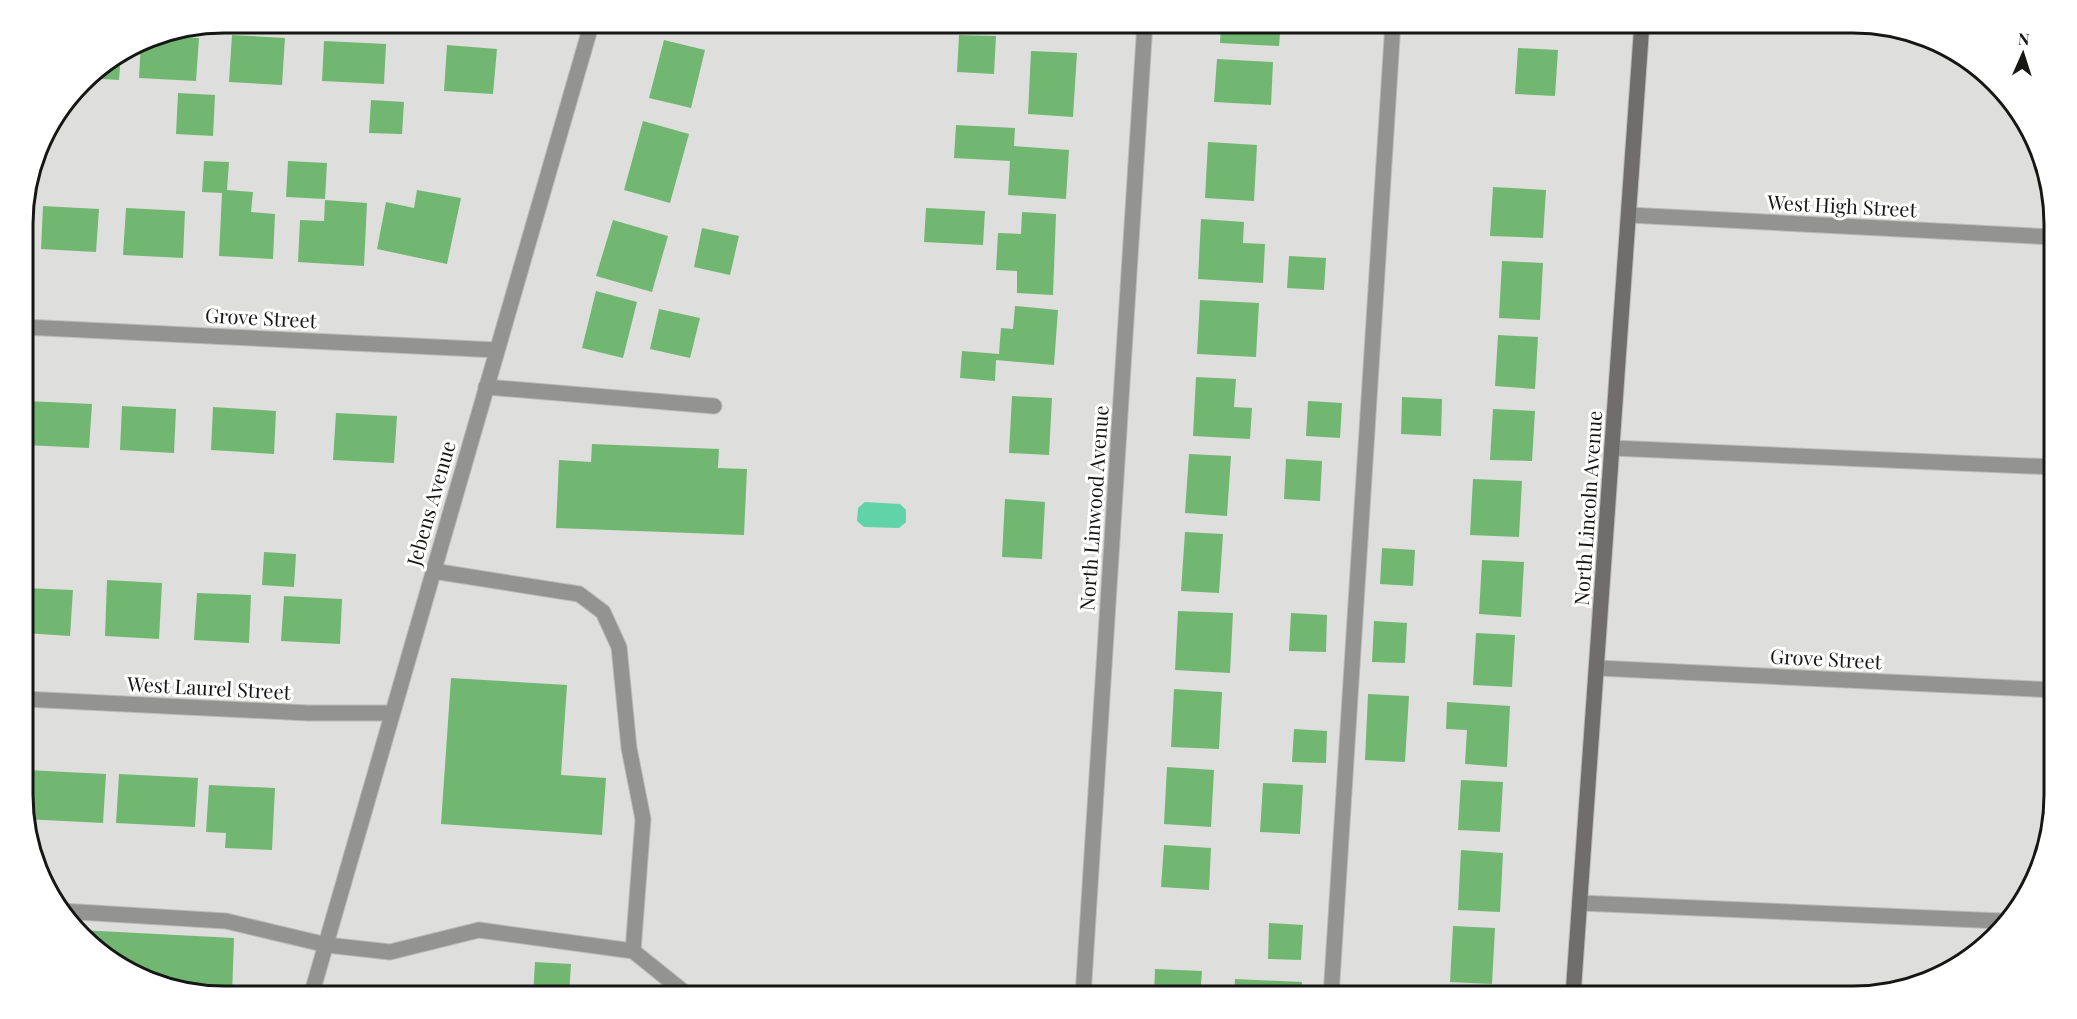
<svg xmlns="http://www.w3.org/2000/svg" width="2077" height="1019" font-family="'Playfair Display',serif">
<style>
.water{fill:#61d3a9}
.building{fill:#71b772}
.lines{fill:none;stroke-linecap:round;stroke-linejoin:round}
.lane-casing{stroke:#babbb8;stroke-width:17}
.street-casing{stroke:#babbb8;stroke-width:17}
.secondary-casing{stroke:#babbb8;stroke-width:17}
.lane{stroke:#939391;stroke-width:15}
.street{stroke:#939391;stroke-width:15}
.secondary{stroke:#6f6e6d;stroke-width:15}
.labels{text-anchor:middle;dominant-baseline:central;stroke-width:6;stroke-linejoin:round;paint-order:stroke}
.street-label{font-size:20px;fill:#161615;stroke:#fff}
.rim{fill:none;stroke:#161615;stroke-width:3}
</style>
<rect width="100%" height="100%" fill="#dedfdc"/>
<!-- water -->
<path class="water" d="M865 502 900 504 906 510V522L899 528 864 527 857 521 858 508Z"/>
<!-- building -->
<path class="building" d="M1030 22H1075V29L1030 26Z
M1221 22H1281L1279 46 1220 43Z
M1497 22H1558V29L1497 26Z
M232 35 285 38 282 85 229 82Z
M959 35 996 36 994 74 957 72Z
M157 36 199 38 196 81 139 78 141 41 147 38Z
M664 40 705 50 691 108 649 98Z
M324 41 386 44 384 84 322 81Z
M447 45 497 49 493 94 444 91Z
M1518 48 1558 50 1555 96 1515 94Z
M1031 51 1077 53 1073 117 1028 114Z
M121 54 119 80 87 78 91 73Z
M1217 59 1273 62 1271 105 1214 102Z
M178 93 215 95 213 136 176 134Z
M371 100 404 102 402 134 369 133Z
M643 121 689 134 670 203 624 190Z
M956 125 1015 128 1014 146 1069 150 1066 199 1008 195 1010 161 954 158Z
M1208 142 1257 145 1254 201 1205 198Z
M204 161 229 162 227 190 253 192 251 212 275 214 273 259 219 256 222 193 202 192Z
M288 161 327 163 325 199 286 197Z
M1493 187 1546 190 1543 238 1490 236Z
M417 190 461 198 447 264 377 249 386 202 414 208Z
M325 200 367 203 364 266 298 262 300 220 324 221Z
M43 206 99 209 96 252 41 249Z
M126 208 185 211 183 258 123 255Z
M926 208 985 211 983 245 924 242Z
M1022 212 1056 214 1053 295 1017 293V271L996 270 998 233 1021 234Z
M1201 219 1244 222 1243 243 1265 244 1263 283 1198 279Z
M613 220 668 236 652 292 596 276Z
M702 228 739 236 730 275 694 267Z
M1289 256 1326 258 1324 290 1287 288Z
M1502 261 1543 263 1540 320 1499 318Z
M596 291 637 302 623 358 582 348Z
M1200 300 1259 303 1256 357 1197 354Z
M1015 306 1058 310 1054 365 996 360 995 381 960 378 962 351 999 354 1001 328 1013 329Z
M659 309 700 318 690 358 650 349Z
M1498 335 1538 337 1535 389 1495 386Z
M1196 377 1236 379 1234 407 1252 408 1250 439 1193 436Z
M1012 396 1052 398 1049 455 1009 453Z
M1402 397 1442 399 1441 436 1401 434Z
M26 401 92 404 89 448 24 445Z
M1308 401 1342 403 1340 438 1306 436Z
M122 406 176 409 174 453 120 450Z
M213 407 276 411 274 454 211 450Z
M1493 409 1535 411 1532 461 1490 460Z
M336 413 397 416 394 463 333 460Z
M592 444 719 449 718 468 747 469 744 535 556 528 559 460 591 462Z
M1189 454 1231 456 1227 516 1185 513Z
M1286 459 1322 461 1320 501 1284 499Z
M1473 479 1522 481 1519 537 1470 535Z
M1005 499 1045 502 1042 559 1002 557Z
M1185 532 1223 534 1219 593 1181 591Z
M1382 548 1415 550 1413 586 1380 584Z
M264 552 296 554 294 587 262 585Z
M1482 560 1524 562 1521 617 1479 614Z
M107 580 162 583 159 639 105 636Z
M24 588 73 590 70 636 24 633Z
M197 593 251 595 249 643 194 640Z
M284 596 342 599 340 644 281 641Z
M1178 611 1233 613 1230 673 1175 670Z
M1291 613 1327 615 1326 652 1289 651Z
M1374 621 1407 623 1405 663 1372 662Z
M1476 633 1515 635 1512 687 1473 685Z
M451 678 567 685 561 775 606 778 602 835 441 824Z
M1174 689 1222 692 1219 749 1171 747Z
M1368 694 1409 696 1405 762 1365 760Z
M1447 702 1510 706 1507 767 1465 764 1467 730 1446 729Z
M1294 729 1327 731 1326 763 1292 762Z
M1167 767 1214 770 1211 827 1164 824Z
M27 770 106 774 103 823 24 819Z
M119 774 198 778 195 827 116 823Z
M1461 780 1503 782 1500 832 1458 830Z
M1263 783 1303 785 1300 834 1260 832Z
M209 785 275 788 272 850 225 848 226 833 206 832Z
M1164 845 1211 848 1209 890 1161 887Z
M1461 850 1503 853 1500 912 1458 910Z
M1269 923 1303 925 1301 960 1268 959Z
M1453 926 1495 928 1492 984 1450 982Z
M80 930 234 938 232 996H224L135 976Z
M535 962 571 964 569 996H533Z
M1155 969 1202 971 1200 996H1154Z
M1235 979 1302 982 1301 996H1234Z"/>
<g class="lines">
<defs>
<path id="lane" d="M486 387 714 406
M1612 448 2054 467
M433 571 579 594 603 612 619 647 629 748 643 819 633 951
M1580 903 2002 921
M61 911 226 921 327 945 390 952 479 930 633 951 684 992 686 996
M1331 996 1393 22"/>
<path id="street" d="M1629 215 2053 237
M23 327 497 350
M1597 668 2054 690
M24 699 308 713H392
M311 996 592 22
M1083 996 1145 22"/>
<path id="secondary" d="M1573 996 1642 22"/>
</defs>
<!-- lane casing -->
<use href="#lane" class="lane-casing"/>
<!-- street casing -->
<use href="#street" class="street-casing"/>
<!-- secondary casing -->
<use href="#secondary" class="secondary-casing"/>
<!-- lane -->
<use href="#lane" class="lane"/>
<!-- street -->
<use href="#street" class="street"/>
<!-- secondary -->
<use href="#secondary" class="secondary"/>
</g>
<g class="labels">
<!-- street labels -->
<g class="street-label">
<text transform="translate(1842 205) rotate(3)">West High Street</text>
<text transform="translate(261 317) rotate(3)">Grove Street</text>
<text transform="translate(430 503) rotate(-74)">Jebens Avenue</text>
<text transform="translate(1093 508) rotate(-86)">North Linwood Avenue</text>
<text transform="translate(1587 508) rotate(-86)">North Lincoln Avenue</text>
<text transform="translate(1826 658) rotate(3)">Grove Street</text>
<text transform="translate(209 687) rotate(3)">West Laurel Street</text>
</g>
</g>
<!-- crop -->
<path d="M0 0H2077V1019H0ZM224 33H1853A191 191 0 0 1 2044 224V795A191 191 0 0 1 1853 986H224A191 191 0 0 1 33 795V224A191 191 0 0 1 224 33Z" fill="#fff" fill-rule="evenodd"/>
<path class="rim" d="M224 33H1853A191 191 0 0 1 2044 224V795A191 191 0 0 1 1853 986H224A191 191 0 0 1 33 795V224A191 191 0 0 1 224 33Z"/>
<!-- north arrow -->
<g transform="translate(2023 54) rotate(3)" stroke="#ffffff" stroke-width="4.5" paint-order="stroke">
<path d="M0-4.5L10 22L0 15L-10 22Z" fill="#161615"/>
<text y="-9" font-size="16" font-weight="bold" text-anchor="middle" fill="#161615">N</text>
</g>
</svg>
